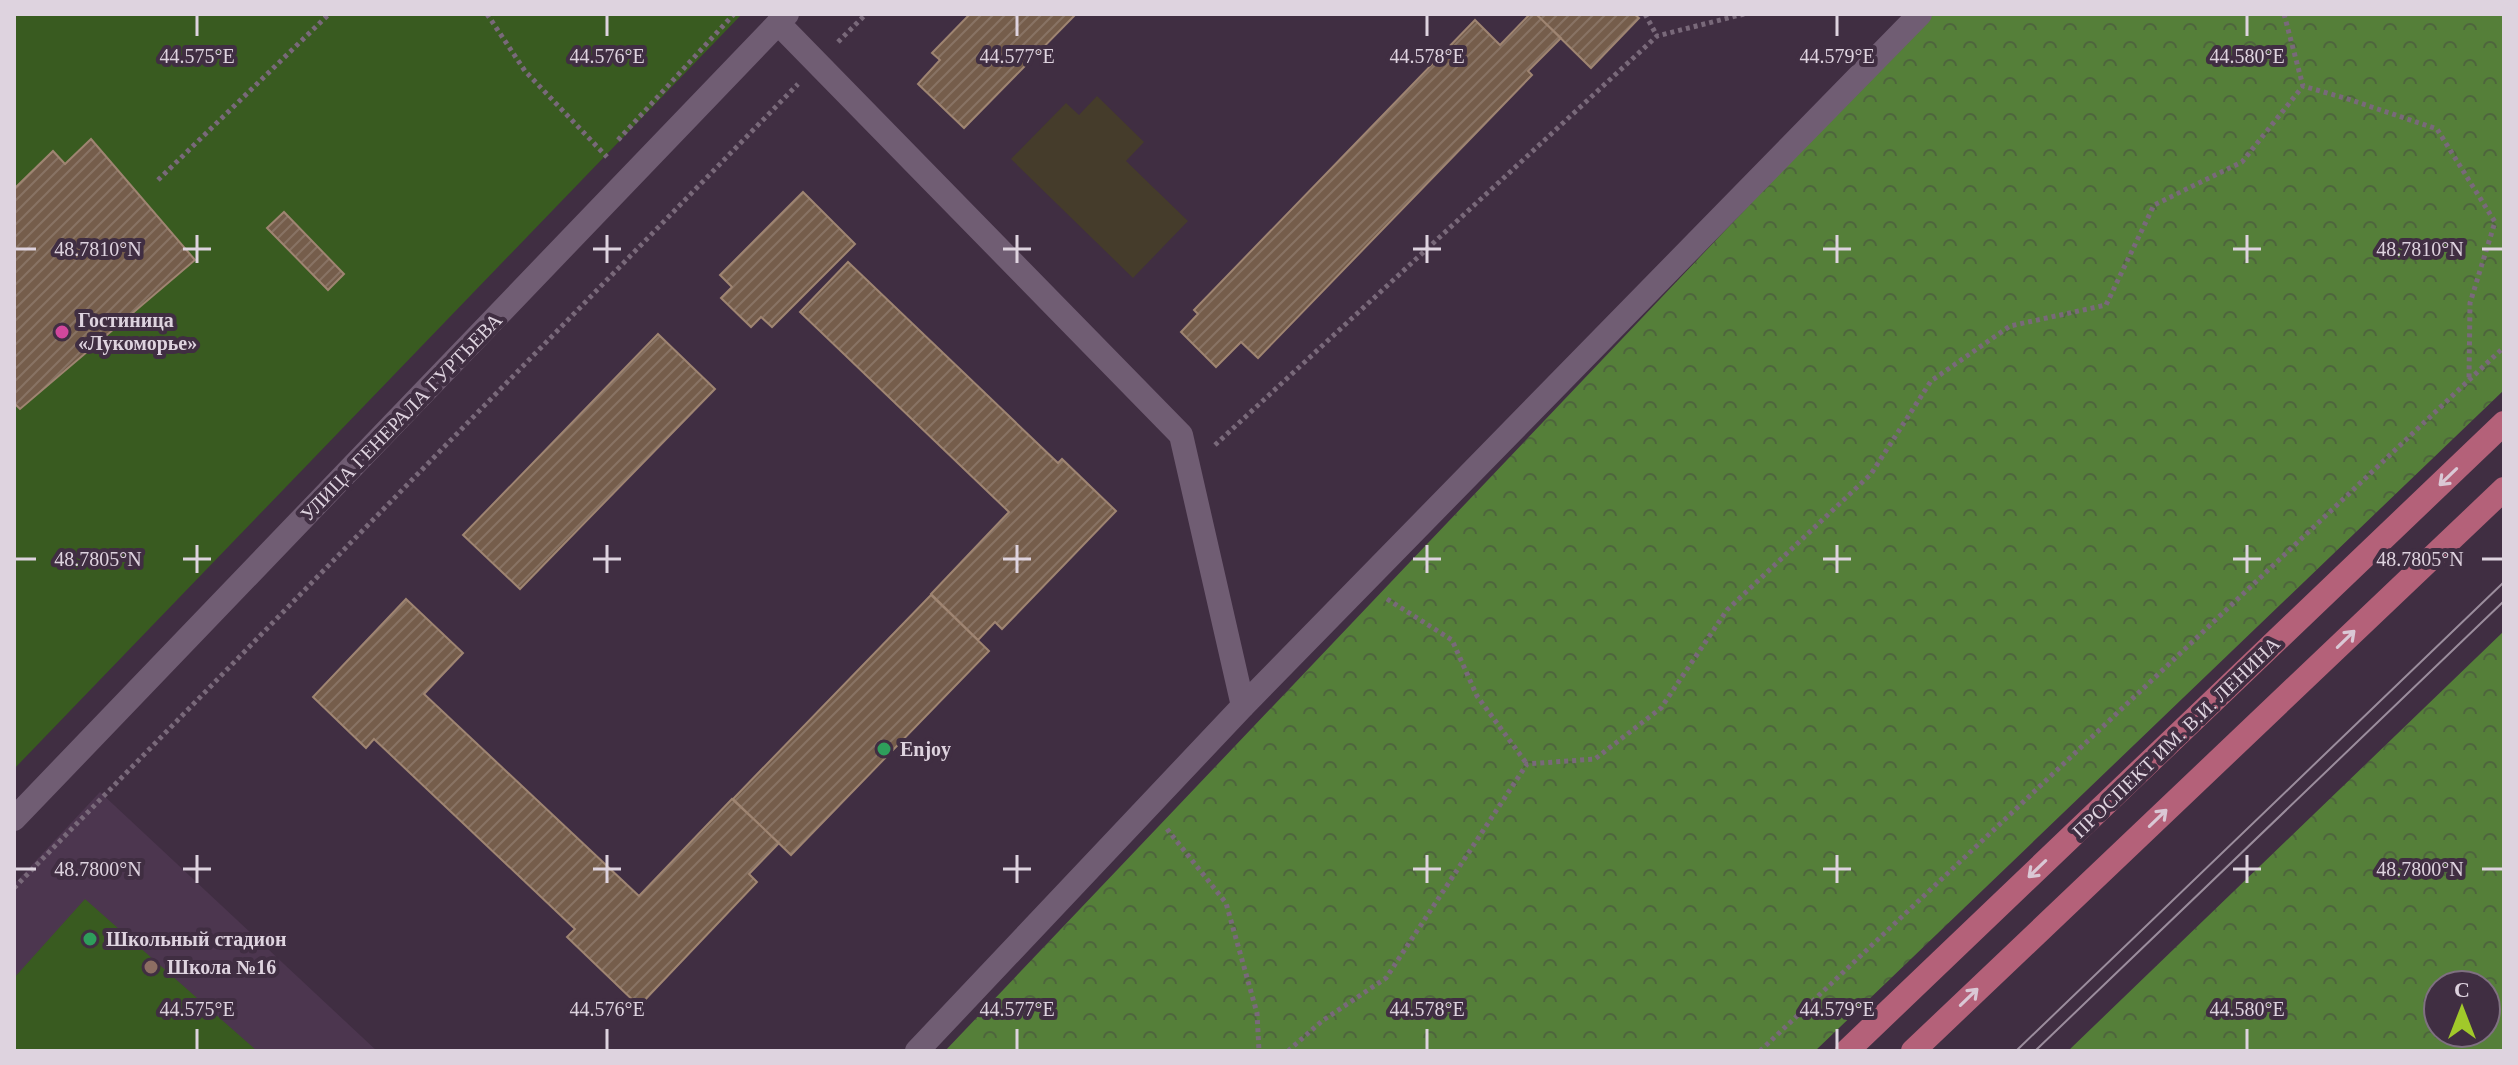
<svg xmlns="http://www.w3.org/2000/svg" width="2518" height="1065" font-family="'Times New Roman',serif">
<style>
.built{fill:#4c364f}
.industrial{fill:#453c2b}
.green{fill:#395b20}
.forest{fill:url(#forest-crowns);fill-rule:evenodd}
.building{fill:url(#building-hatch);stroke:#9f8572;stroke-width:2}
.lines{fill:none;stroke-linecap:round;stroke-linejoin:round}
.path{stroke:#79697a;stroke-width:5;stroke-dasharray:4 4;stroke-linecap:butt}
.minor{stroke:#705d73;stroke-width:24}
.primary{stroke:#b46179;stroke-width:24}
.tram{stroke:#9b8d9d;stroke-width:2}
.oneway{stroke:#dac8d5}
.ticks{fill:none;stroke:#ded3df;stroke-width:3}
.hotel-dot{fill:#d1479c;stroke:#402e42;stroke-width:3}
.leisure-dot{fill:#2e9e5b;stroke:#402e42;stroke-width:3}
.education-dot{fill:#8d6e63;stroke:#402e42;stroke-width:3}
.labels{text-anchor:middle;dominant-baseline:central;stroke-width:8;stroke-linejoin:round;paint-order:stroke}
.poi-label{font-size:20px;font-weight:bold;fill:#ded3df;stroke:#402e42;text-anchor:start}
.street-label{font-size:20px;fill:#ded3df;stroke:#402e42}
.ticks-label{font-size:20px;text-anchor:middle;fill:#ded3df;stroke:#402e42;stroke-width:8;stroke-linejoin:round;paint-order:stroke}
</style>
<defs>
<pattern id="forest-crowns" width="20" height="18" patternUnits="userSpaceOnUse" patternTransform="scale(2)"><rect width="20" height="18" fill="#557f39"/><path d="M2 6a3 3 0 1 1 6 0M12 15a3 3 0 1 1 6 0" fill="none" stroke="#4e653d"/></pattern>
<pattern id="building-hatch" width="6" height="6" patternUnits="userSpaceOnUse" patternTransform="scale(2)"><rect width="6" height="6" fill="#755d4b"/><path d="M-1 1l2-2M0 6l6-6M5 7l2-2" fill="none" stroke="#887364"/></pattern>
</defs>
<rect width="100%" height="100%" fill="#402e42"/>
<!-- built -->
<path class="built" d="M100 792 377 1051H14V884Z"/>
<!-- industrial -->
<path class="industrial" d="M1097 96 1144 142 1126 161 1188 221 1133 278 1011 159 1066 103 1079 115Z"/>
<!-- green -->
<path class="green" d="M14 14H742L14 769Z
M85 899 257 1051H14V978Z"/>
<!-- forest -->
<path class="forest" d="M1931 14H2504V390L1815 1051H945Z
M2504 631V1051H2068ZM2438 985H2486V1033H2438Z"/>
<!-- building -->
<path class="building" d="M970 14H1076L964 128 918 84 940 60 932 53Z
M1530 14H1536L1561 38 1528 71 1532 75 1258 358 1241 342 1216 367 1181 332 1198 314 1194 310 1475 20 1500 45Z
M1536 14H1634L1639 18 1591 68Z
M91 139 195 260 20 409 14 403V189L53 151 65 164Z
M803 192 855 244 772 327 761 317 751 327 721 298 732 287 720 275Z
M284 212 344 274 328 290 267 228Z
M848 262 1058 463 1062 459 1116 511 1002 629 995 622 978 640 931 594 1009 512 800 312Z
M658 334 715 389 520 589 463 535Z
M931 595 989 651 791 855 733 799Z
M406 599 463 653 424 694 639 896 732 799 779 843 749 874 757 882 639 1006 567 937 575 929 374 739 366 748 313 697Z"/>
<g class="lines">
<!-- path -->
<path class="path" d="M487 14 525 71 607 157
M1645 14 1657 36
M2284 14 2303 86 2348 99 2437 129 2495 222 2470 303 2469 380
M838 42 866 14
M618 140 734 14
M158 180 329 14
M1215 445 1657 36 1744 14
M1387 599 1452 640 1477 696 1527 764
M1167 829 1226 903 1257 1013 1259 1051
M14 888 798 84
M1288 1051 1322 1021 1386 978 1527 764 1595 759 1661 708 1727 610 1871 474 1931 381 2010 326 2106 305 2154 205 2242 162 2303 86
M1760 1051 2504 347"/>
<!-- minor -->
<path class="minor" d="M778 23 1181 435 1243 706
M14 819 787 14
M917 1051 1243 706 1920 14"/>
<!-- primary -->
<path class="primary" d="M1847 1051 2504 423
M1913 1051 2504 489"/>
<!-- tram -->
<path class="tram" d="M2016 1051 2504 582
M2035 1051 2504 601"/>
</g>
<!-- one-way arrows -->
<defs><path id="oneway-shaft" d="M-6 0H5M1.5-3L5.5 0L1.5 3" fill="none" stroke-width="1.6" stroke-linecap="round" stroke-linejoin="round" transform="scale(2)"/></defs>
<g class="oneway">
<use href="#oneway-shaft" transform="translate(2448 477) rotate(136)"/>
<use href="#oneway-shaft" transform="translate(2346 639) rotate(-44)"/>
<use href="#oneway-shaft" transform="translate(2158 818) rotate(-44)"/>
<use href="#oneway-shaft" transform="translate(2037 869) rotate(136)"/>
<use href="#oneway-shaft" transform="translate(1969 997) rotate(-44)"/>
</g>
<!-- ticks -->
<path class="ticks" d="M197 16V36M607 16V36M1017 16V36M1427 16V36M1837 16V36M2247 16V36M197 235V263M607 235V263M1017 235V263M1427 235V263M1837 235V263M2247 235V263M16 249H36M183 249H211M593 249H621M1003 249H1031M1413 249H1441M1823 249H1851M2233 249H2261M2482 249H2502M197 545V573M607 545V573M1017 545V573M1427 545V573M1837 545V573M2247 545V573M16 559H36M183 559H211M593 559H621M1003 559H1031M1413 559H1441M1823 559H1851M2233 559H2261M2482 559H2502M197 855V883M607 855V883M1017 855V883M1427 855V883M1837 855V883M2247 855V883M16 869H36M183 869H211M593 869H621M1003 869H1031M1413 869H1441M1823 869H1851M2233 869H2261M2482 869H2502M197 1029V1049M607 1029V1049M1017 1029V1049M1427 1029V1049M1837 1029V1049M2247 1029V1049"/>
<!-- markers -->
<circle class="hotel-dot" cx="62" cy="332" r="8"/>
<g class="leisure-dot">
<circle cx="884" cy="749" r="8"/>
<circle cx="90" cy="939" r="8"/>
</g>
<circle class="education-dot" cx="151" cy="967" r="8"/>
<g class="labels">
<!-- poi labels -->
<g class="poi-label">
<text x="78" y="320">Гостиница<tspan x="78" dy="23">«Лукоморье»</tspan></text>
<text x="900" y="749">Enjoy</text>
<text x="106" y="939">Школьный стадион</text>
<text x="167" y="967">Школа №16</text>
</g>
<!-- street labels -->
<g class="street-label">
<text transform="translate(401 417) rotate(-46)">УЛИЦА ГЕНЕРАЛА ГУРТЬЕВА</text>
<text transform="translate(2176 737) rotate(-44)">ПРОСПЕКТ ИМ. В.И. ЛЕНИНА</text>
</g>
</g>
<g class="ticks-label">
<text x="197" y="63">44.575°E</text>
<text x="607" y="63">44.576°E</text>
<text x="1017" y="63">44.577°E</text>
<text x="1427" y="63">44.578°E</text>
<text x="1837" y="63">44.579°E</text>
<text x="2247" y="63">44.580°E</text>
<text x="98" y="256">48.7810°N</text>
<text x="2420" y="256">48.7810°N</text>
<text x="98" y="566">48.7805°N</text>
<text x="2420" y="566">48.7805°N</text>
<text x="98" y="876">48.7800°N</text>
<text x="2420" y="876">48.7800°N</text>
<text x="197" y="1016">44.575°E</text>
<text x="607" y="1016">44.576°E</text>
<text x="1017" y="1016">44.577°E</text>
<text x="1427" y="1016">44.578°E</text>
<text x="1837" y="1016">44.579°E</text>
<text x="2247" y="1016">44.580°E</text>
</g>
<!-- border -->
<rect width="2518" height="1065" fill="none" stroke="#ded3df" stroke-width="32"/>
<!-- north arrow -->
<g transform="translate(2462 1009)"><circle r="38" fill="#402e42" stroke="#7f7081" stroke-width="2"/>
<path d="M0-6L14 30L0 20L-14 30Z" fill="#a1c92a"/>
<text y="-12" font-size="22" font-weight="bold" text-anchor="middle" fill="#ded3df">С</text>
</g>
</svg>
